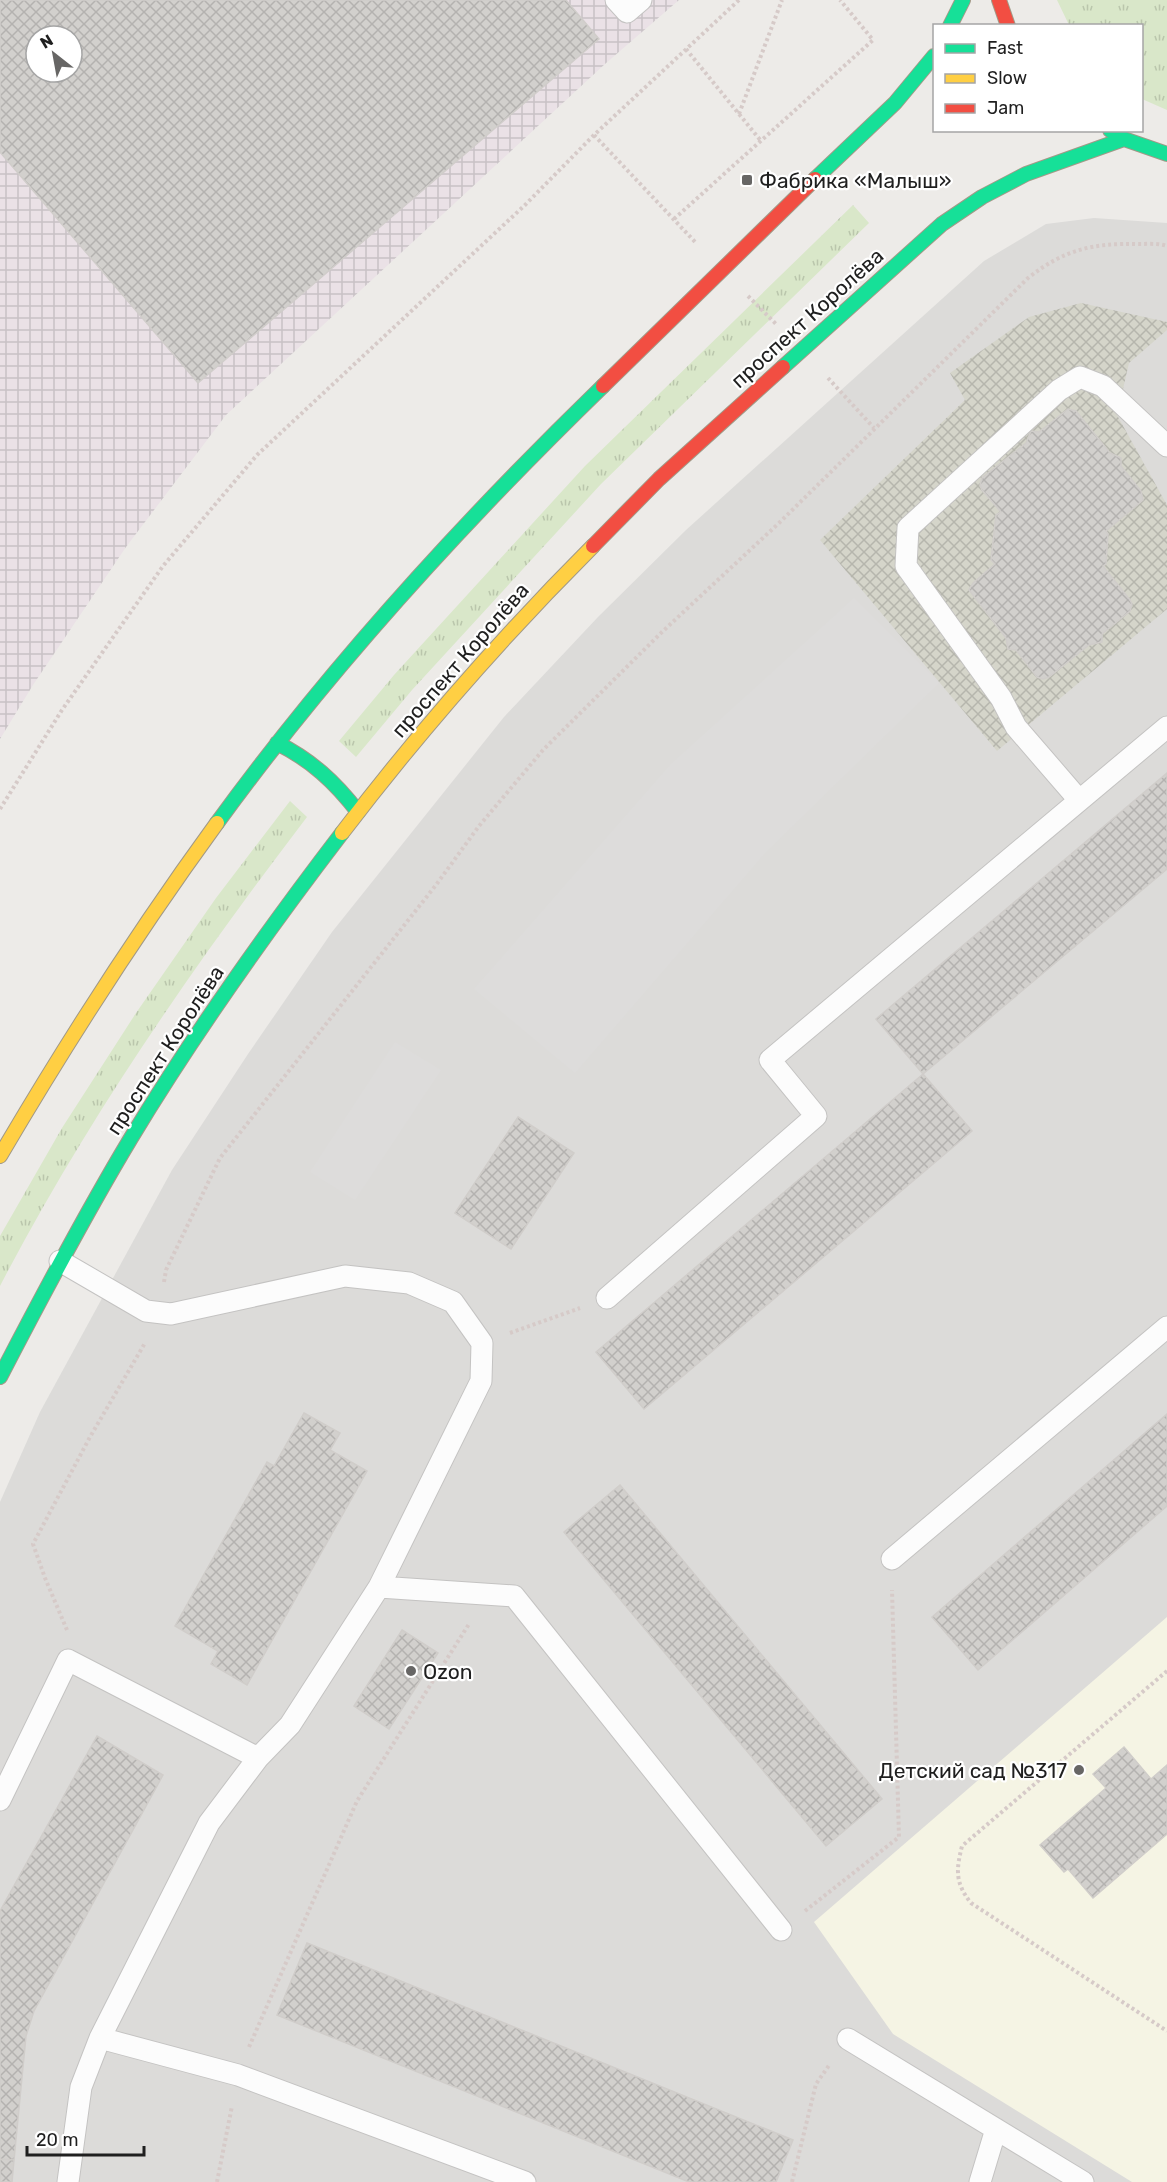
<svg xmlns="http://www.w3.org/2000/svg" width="1167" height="2182" font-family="Rubik,sans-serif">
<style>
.residential{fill:#dcdbd9}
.industrial{fill:url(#industrial-grid);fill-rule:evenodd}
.education{fill:#f5f4e4}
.construction{fill:url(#construction-cross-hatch)}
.grass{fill:url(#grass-tufts)}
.parking{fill:#dddcdb}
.building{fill:url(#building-cross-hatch);stroke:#d0cdca;stroke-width:1.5;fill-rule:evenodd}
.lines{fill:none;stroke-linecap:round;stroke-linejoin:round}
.lane-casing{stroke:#c4c3c2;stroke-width:23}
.fast-casing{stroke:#a19987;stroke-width:16}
.slow-casing{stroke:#a19987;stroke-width:16}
.jam-casing{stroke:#a19987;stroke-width:16}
.path{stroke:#d6cac8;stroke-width:4;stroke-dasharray:3 3;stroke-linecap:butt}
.lane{stroke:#fcfcfc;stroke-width:21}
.fast{stroke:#16e098;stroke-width:14}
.slow{stroke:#ffcf43;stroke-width:14}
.jam{stroke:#f24e42;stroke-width:14}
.poi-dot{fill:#676665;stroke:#fff;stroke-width:2}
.labels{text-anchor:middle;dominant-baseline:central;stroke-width:4.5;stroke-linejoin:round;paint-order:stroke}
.poi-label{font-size:21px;fill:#1f1f1f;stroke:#fff;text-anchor:start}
.street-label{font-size:21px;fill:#1f1f1f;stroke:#fff}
</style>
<defs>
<pattern id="industrial-grid" width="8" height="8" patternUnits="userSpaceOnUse" patternTransform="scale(1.5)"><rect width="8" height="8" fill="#eae1e6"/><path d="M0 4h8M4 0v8" fill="none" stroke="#c8c1c5"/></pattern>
<pattern id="construction-cross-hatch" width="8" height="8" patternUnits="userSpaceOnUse" patternTransform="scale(1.5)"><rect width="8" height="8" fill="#d5d5ca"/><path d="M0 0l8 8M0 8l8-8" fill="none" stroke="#b6b6ad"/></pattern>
<pattern id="grass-tufts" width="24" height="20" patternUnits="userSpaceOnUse" patternTransform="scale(1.5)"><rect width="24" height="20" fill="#d9e7c9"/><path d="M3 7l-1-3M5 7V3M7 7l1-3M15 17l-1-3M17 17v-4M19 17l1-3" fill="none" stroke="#bac6ac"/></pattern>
<pattern id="building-cross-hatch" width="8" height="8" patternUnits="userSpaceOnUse" patternTransform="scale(1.5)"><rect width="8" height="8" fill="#d2d0cd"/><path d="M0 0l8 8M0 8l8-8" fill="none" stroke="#b4b2b0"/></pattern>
</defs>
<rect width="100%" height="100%" fill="#edebe8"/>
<!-- residential -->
<path class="residential" d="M1094 218 1167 223V2182H0V1502L40 1412 172 1170 248 1054 332 932 504 717 598 617 686 530 984 261 1046 224Z"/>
<!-- industrial -->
<path class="industrial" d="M0 0H679L605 64 226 415 126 547 33 685 0 739ZM36 36H72V72H36Z"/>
<!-- education -->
<path class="education" d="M1167 1617V2182H1132L893 2034 814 1922Z"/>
<!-- construction -->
<path class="construction" d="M1081 303 1167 322V330L1129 363 1117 415 1167 505V609L997 751 820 540 965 400 950 373 1029 317Z"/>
<!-- grass -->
<path class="grass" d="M1057 0H1167V110L1142 99V26L1069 25Z
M853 205 869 223 601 484 412 690 356 757 339 741 394 675 585 466Z
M290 801 307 817C194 965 87 1119 0 1286V1236L62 1128 136 1013 216 898Z"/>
<!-- parking -->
<path class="parking" d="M854 598 939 683 765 853 575 1073 474 989 671 764Z
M395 1042 441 1070 355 1200 310 1172Z"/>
<!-- building -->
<path class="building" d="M0 0H566L599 39 198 383 0 152ZM36 36H72V72H36Z
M1068 409 1076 411 1110 453 1121 458V466L1141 491 1143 500 1106 531 1108 534 1106 564 1103 566 1130 600 1132 604 1130 611 1102 634V642L1089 645 1049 677 1043 679 1037 677 1016 650 1008 649 1006 638 969 590 973 583 995 564 991 560 996 515 1001 512 982 490 980 485 982 478 1026 443 1031 431 1039 432Z
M1167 773V869L923 1074 876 1019Z
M923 1074 972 1131 644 1409 596 1352Z
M518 1117 574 1153 511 1249 455 1213Z
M304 1413 340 1433 330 1450 367 1471 247 1685 211 1664 218 1651 175 1626 267 1462 274 1466Z
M1167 1414V1506L978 1670 932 1617Z
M620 1485 882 1799 826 1846 564 1532Z
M402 1630 438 1653 389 1729 354 1706Z
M97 1736 163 1775 34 2011 26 2036 14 2160 0 2159V1911Z
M1124 1747 1151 1779 1167 1765V1834L1093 1898 1068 1869 1064 1872 1040 1845 1106 1788 1093 1774Z
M307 1943 793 2140 776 2182H689L277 2015Z
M0 2159 14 2160 12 2182H0Z"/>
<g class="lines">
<defs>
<path id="lane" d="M616 0 627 12 641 0
M1079 800 1016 727 1001 698 906 566 908 528 1059 390 1080 377 1103 386 1167 446
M60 1261 146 1311 171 1314 345 1276 409 1283 453 1302 482 1343 481 1381 379 1587 290 1725 258 1758 209 1823 100 2038 81 2087 68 2182
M607 1298 816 1116 770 1060 1167 727
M892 1559 1167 1327
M379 1587 514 1596 781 1930
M0 1800 68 1660 258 1758
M100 2038 238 2075 525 2182
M848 2039 1083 2182
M980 2182 996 2129"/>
<path id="fast" d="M950 26 963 0
M1110 130 1124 139 1167 154
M815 179 895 103 934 56
M783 367 942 224 982 197 1026 174 1124 139
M277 743C311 760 335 782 358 812
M217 823C332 665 463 522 603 386
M0 1377C42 1296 84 1216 131 1138 195 1032 267 931 342 833"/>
<path id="slow" d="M342 833C419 732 503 636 593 546
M0 1156C67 1042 139 930 217 823"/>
<path id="jam" d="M999 0 1008 26
M603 386 815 179
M593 546 659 479 783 367"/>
</defs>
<!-- lane casing -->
<use href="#lane" class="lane-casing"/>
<!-- fast casing -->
<use href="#fast" class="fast-casing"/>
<!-- slow casing -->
<use href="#slow" class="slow-casing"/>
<!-- jam casing -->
<use href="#jam" class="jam-casing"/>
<!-- path -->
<path class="path" d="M686 49 761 141
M739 114 782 0
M594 135 697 244
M674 219 873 40 840 0
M748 296 777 325
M828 378 874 428
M0 809 62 710 163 566 257 455 525 205 594 135 739 0
M164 1282 166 1270 220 1158 436 885 479 826 543 750 662 632 779 523 1028 278C1065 249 1093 243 1139 244 1148 244 1158 243 1167 246
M510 1333 580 1308
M67 1630 45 1578 33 1544 90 1437 145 1343
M1167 1671 962 1846C956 1870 955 1883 971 1903L1167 2031
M805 1911 899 1837 892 1590
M249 2047 357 1801 469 1624
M217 2182 232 2106
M792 2182 816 2084 830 2064"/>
<!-- lane -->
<use href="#lane" class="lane"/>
<!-- fast -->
<use href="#fast" class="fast"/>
<!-- slow -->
<use href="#slow" class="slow"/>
<!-- jam -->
<use href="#jam" class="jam"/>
</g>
<!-- markers -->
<g class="poi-dot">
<rect x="741" y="174" width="12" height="12" rx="3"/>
<circle cx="411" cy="1671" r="6"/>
<circle cx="1079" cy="1770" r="6"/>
</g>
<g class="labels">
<!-- poi labels -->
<g class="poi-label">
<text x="759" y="180">Фабрика «Малыш»</text>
<text x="423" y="1671">Ozon</text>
<text x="1067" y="1770" text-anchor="end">Детский сад №317</text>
</g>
<!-- street labels -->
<g class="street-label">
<text transform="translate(807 318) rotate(-42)">проспект Королёва</text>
<text transform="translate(460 660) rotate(-49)">проспект Королёва</text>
<text transform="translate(165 1050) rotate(-57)">проспект Королёва</text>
</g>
</g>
<!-- legend -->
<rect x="933" y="24" width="210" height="108" fill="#ffffff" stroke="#a5a5a5" stroke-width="1.5"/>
<rect x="945" y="44" width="30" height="9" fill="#16e098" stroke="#a5a5a5" stroke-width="1.5"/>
<text x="987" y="54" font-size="18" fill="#1f1f1f">Fast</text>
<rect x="945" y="74" width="30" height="9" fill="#ffcf43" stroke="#a5a5a5" stroke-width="1.5"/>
<text x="987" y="84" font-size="18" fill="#1f1f1f">Slow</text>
<rect x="945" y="104" width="30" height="9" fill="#f24e42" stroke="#a5a5a5" stroke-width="1.5"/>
<text x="987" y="114" font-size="18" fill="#1f1f1f">Jam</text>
<!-- north arrow -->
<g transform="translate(54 54) rotate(329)"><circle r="28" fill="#ffffff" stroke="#a5a5a5" stroke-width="1.5"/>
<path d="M0-4.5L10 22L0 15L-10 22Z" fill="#676665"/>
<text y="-9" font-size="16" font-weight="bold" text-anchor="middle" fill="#1f1f1f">N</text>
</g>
<!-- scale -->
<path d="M27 2146v9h117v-9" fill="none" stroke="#1f1f1f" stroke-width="3"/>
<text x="36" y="2146" font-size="18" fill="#1f1f1f" stroke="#ffffff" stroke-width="4.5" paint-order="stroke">20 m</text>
</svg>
